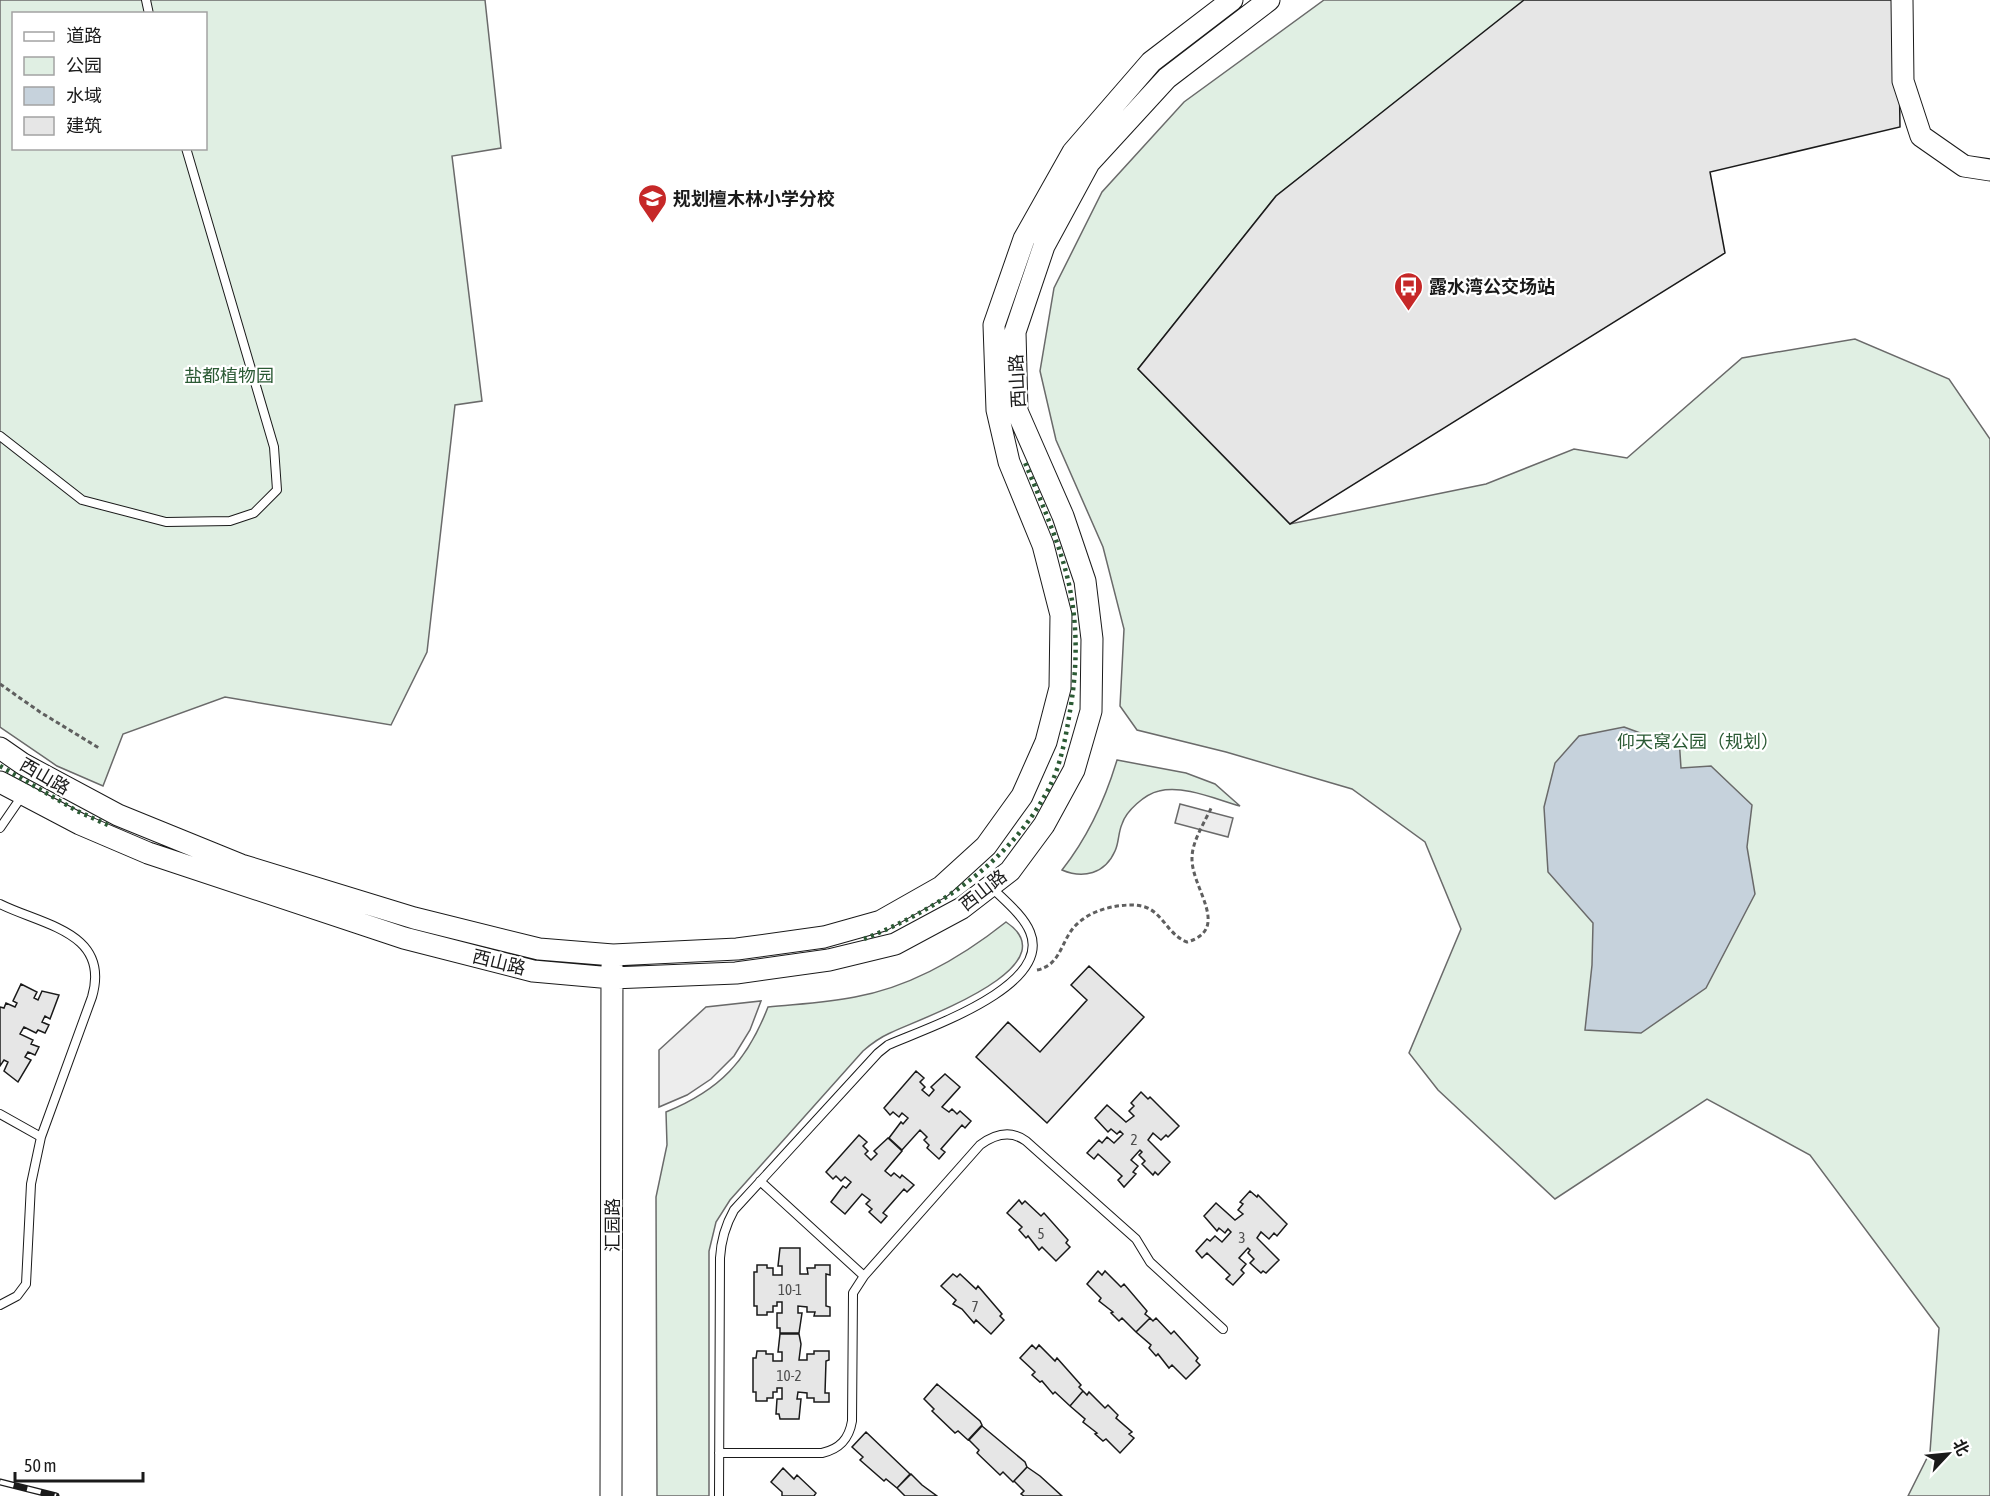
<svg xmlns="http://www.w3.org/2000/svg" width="1990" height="1496" font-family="'Asap Condensed','Noto Sans SC',sans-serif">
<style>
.green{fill:#e0efe3;stroke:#6a6a6a;stroke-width:1.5;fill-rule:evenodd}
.parking{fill:#ededed;stroke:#6a6a6a;stroke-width:1.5}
.water{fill:#c6d2dc;stroke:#6a6a6a;stroke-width:1.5}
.building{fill:#e6e6e6;stroke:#1a1a1a;stroke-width:1.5}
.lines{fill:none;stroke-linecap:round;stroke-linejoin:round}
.lane-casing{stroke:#1a1a1a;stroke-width:10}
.secondary-casing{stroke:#1a1a1a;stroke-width:23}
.path{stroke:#5f5f5f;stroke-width:3;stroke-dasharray:4.5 3;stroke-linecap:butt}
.lane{stroke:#fff;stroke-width:8}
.secondary{stroke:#fff;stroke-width:21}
.rail-casing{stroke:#1a1a1a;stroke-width:7}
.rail{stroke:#fff;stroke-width:4.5;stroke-dasharray:14;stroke-linecap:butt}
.hedge{stroke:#2b5a34;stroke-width:4.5;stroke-dasharray:3 4.5;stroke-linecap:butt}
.labels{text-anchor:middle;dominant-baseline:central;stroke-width:4.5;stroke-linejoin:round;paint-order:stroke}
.number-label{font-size:15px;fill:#4d4d4d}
.poi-label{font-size:18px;font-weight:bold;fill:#1a1a1a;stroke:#fff;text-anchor:start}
.park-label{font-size:18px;fill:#2b5a34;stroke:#fff}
.street-label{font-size:18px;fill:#1a1a1a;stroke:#fff}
</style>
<rect width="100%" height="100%" fill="#fff"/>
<!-- green -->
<path class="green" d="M0 0H485L501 148 452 156 482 401 455 405 427 652 391 725 225 697 123 734 103 786 57 766 0 727ZM14 14H206V148H14Z
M1324 0H1526L1276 196 1138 369 1290 524 1486 484 1574 449 1627 458 1742 358 1855 339 1949 379 1990 439V1496H1908L1930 1452 1939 1328 1810 1155 1707 1099 1555 1199 1438 1090 1409 1053 1461 929 1425 842 1352 789 1226 752 1137 730 1120 706 1124 629 1103 547 1056 440 1040 371 1054 288 1102 192 1184 102Z
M1117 760 1186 773 1215 784 1240 806C1215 799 1184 785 1159 791 1145 794 1126 811 1122 824 1118 833 1119 843 1115 851 1105 874 1083 879 1062 870 1088 837 1105 800 1117 760Z
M1006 922C1073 967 916 1020 890 1033 879 1038 871 1044 863 1051L730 1200 716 1222 709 1251V1496H657L656 1197 667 1145 666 1112C720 1090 747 1061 768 1007 797 1004 826 1003 855 997 910 987 962 957 1006 922Z"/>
<!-- parking -->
<path class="parking" d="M1180 804 1233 818 1228 837 1175 823Z
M761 1001 750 1030 734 1056 711 1079 687 1095 659 1107V1050L706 1007Z"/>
<!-- water -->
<path class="water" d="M1624 727 1651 737 1679 738 1681 768 1711 766 1752 805 1747 847 1755 894 1706 988 1641 1033 1585 1030 1592 965 1593 923 1548 872 1544 807 1555 763 1579 736Z"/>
<!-- building -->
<path class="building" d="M1524 0H1898L1900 127 1710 172 1725 253 1290 524 1138 369 1276 196Z
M1089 966 1144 1017 1047 1123 976 1057 1008 1022 1040 1052 1087 1000 1071 985Z
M21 984 37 992 34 998 38 1000 42 991 59 995 50 1019 45 1016 42 1022 49 1025 45 1033 38 1030 36 1033 24 1027 20 1034 33 1040 31 1044 39 1047 35 1055 28 1052 25 1057 31 1060 18 1082 4 1071 8 1062 4 1060 0 1066V1007L4 1008 6 1003 15 1007 17 1003 13 1001Z
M916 1071 924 1078 920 1082 925 1087 922 1090 929 1096 934 1090 931 1087 945 1074 960 1087 942 1107 949 1112 952 1109 957 1114 960 1111 971 1121 965 1128 962 1125 941 1149 945 1152 939 1159 927 1148 929 1145 924 1140 927 1137 920 1130 902 1150 889 1138 901 1122 903 1124 908 1118 902 1113 899 1117 893 1112 890 1115 884 1108Z
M1141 1092 1148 1099 1150 1097 1179 1126 1168 1137 1166 1135 1161 1140 1153 1133 1148 1140 1170 1162 1158 1175 1155 1172 1153 1175 1142 1164 1145 1161 1139 1155 1142 1152 1140 1150 1131 1160 1138 1166 1133 1172 1136 1174 1124 1187 1118 1180 1122 1176 1098 1154 1094 1159 1087 1153 1099 1140 1102 1143 1107 1137 1114 1143 1123 1134 1120 1131 1117 1134 1111 1129 1108 1132 1095 1118 1107 1105 1126 1122 1134 1116 1129 1111 1134 1106 1131 1103Z
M859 1135 867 1142 863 1146 868 1151 865 1154 871 1160 877 1154 874 1151 888 1138 902 1151 885 1171 891 1176 894 1173 900 1178 902 1175 914 1185 907 1192 904 1189 883 1213 887 1216 881 1223 869 1212 872 1209 866 1204 870 1200 862 1194 845 1214 831 1202 843 1186 846 1188 851 1182 845 1177 841 1181 836 1176 833 1179 826 1172Z
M1250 1191 1257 1197 1258 1195 1287 1224 1277 1236 1274 1233 1269 1239 1261 1232 1257 1238 1279 1260 1266 1273 1263 1271 1261 1273 1250 1263 1254 1259 1248 1253 1250 1250 1248 1248 1239 1258 1246 1264 1241 1270 1244 1273 1233 1285 1226 1279 1230 1275 1207 1253 1202 1258 1196 1251 1207 1239 1210 1241 1215 1236 1222 1242 1231 1232 1228 1229 1225 1233 1219 1228 1217 1231 1204 1216 1216 1203 1235 1220 1243 1214 1238 1210 1243 1204 1240 1202Z
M1019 1200 1022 1204 1025 1201 1041 1216 1044 1213 1068 1240 1066 1243 1070 1247 1056 1261 1042 1247 1039 1250 1028 1236 1026 1238 1019 1230 1022 1227 1007 1213Z
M780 1248H800V1274H808L807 1268H815V1265H830V1275L826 1274V1306L830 1307V1316H814L815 1312H807V1307L798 1306V1313H802L799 1333H780V1328H777V1313H782V1302H777V1306H773V1312H767V1315H757V1306H754V1272H757V1265H767V1268H773V1275H782V1266H778Z
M1098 1271 1102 1275 1105 1271 1121 1287 1124 1284 1147 1311 1145 1314 1150 1318 1136 1332 1122 1318 1119 1321 1111 1313 1113 1312 1099 1301 1101 1298 1087 1284Z
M953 1274 957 1277 960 1274 976 1289 978 1286 1002 1314 1000 1316 1004 1320 991 1334 976 1320 974 1323 962 1309 953 1304 956 1300 941 1286Z
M1150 1318 1153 1321 1156 1318 1171 1334 1174 1331 1198 1358 1196 1361 1200 1365 1186 1379 1172 1365 1169 1368 1158 1354 1156 1356 1149 1348 1151 1345 1136 1332Z
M780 1334H799L801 1344 799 1360H807V1354H814V1351H829V1360L826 1361 825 1393H829V1402H814V1398H807V1393L798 1392 797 1399H801L799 1419H780L779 1414H776L777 1399H782V1388H777V1392H773V1398H767V1401H756V1392H753V1358H756L757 1351H766V1354H773V1361H782V1352H778Z
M1032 1345 1036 1349 1039 1345 1055 1361 1057 1358 1081 1385 1079 1387 1083 1391 1070 1406 1055 1392 1053 1394 1042 1381 1040 1382 1032 1375 1035 1372 1020 1358Z
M937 1384 980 1421 982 1425 968 1440 958 1431 955 1433 932 1411 934 1409 924 1399Z
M1083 1391 1087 1395 1089 1392 1105 1408 1108 1405 1118 1415 1116 1418 1132 1432 1129 1434 1134 1438 1120 1453 1106 1439 1103 1441 1095 1434 1097 1433 1083 1422 1085 1419 1070 1406Z
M982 1426 1025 1462 1027 1467 1013 1482 1003 1472 1000 1475 977 1453 979 1450 969 1440Z
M866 1432 910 1474 897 1488 886 1479 884 1481 860 1460 863 1457 852 1447Z
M1027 1467 1040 1476 1062 1496H1024L1021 1494 1024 1491 1014 1481Z
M783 1468 794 1479 797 1475 816 1493 814 1496H782V1492L771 1482Z
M911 1474 922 1485 937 1496H905L897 1488Z"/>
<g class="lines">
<defs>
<path id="lane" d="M146 0 149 14
M0 436 82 500 166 522 230 521 254 513 277 490 274 447 186 148
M0 828 22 796
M0 904C42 925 111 932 92 997L41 1137 31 1184 26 1284 17 1296 0 1305
M0 1114 41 1137
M760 1181 864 1276
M719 1453H822C840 1449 849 1439 852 1421L853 1293 864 1276 980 1145C995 1134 1011 1130 1026 1141L1136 1239 1150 1262 1223 1329
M719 1496 720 1258C721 1240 725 1226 734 1210L878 1053 888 1045C924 1029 1053 987 1030 932 1023 915 1004 900 991 887"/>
<path id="secondary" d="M1902 0 1903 81 1921 136 1964 166 1990 170
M0 748 23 764 118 815 241 865 414 918 539 949 613 955 737 949 824 937 881 921 941 887 986 846 1022 796 1046 742 1060 688 1061 615 1043 545 1009 462 997 410 994 325 1024 239 1073 152 1151 62 1232 0
M0 782 80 824 148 853 404 938 533 971 612 978 736 973 829 960 895 944 962 908 1010 871 1044 825 1074 770 1091 711 1092 639 1085 581 1063 516 1017 411 1015 332 1044 246 1089 163 1167 78 1269 0
M611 1496 612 966"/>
</defs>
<!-- lane casing -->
<use href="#lane" class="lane-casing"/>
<!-- secondary casing -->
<use href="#secondary" class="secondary-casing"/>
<!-- path -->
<path class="path" d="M0 684 40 712 99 748
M1037 970C1057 966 1060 949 1069 934 1079 917 1099 909 1117 906 1126 905 1135 904 1145 907 1163 913 1168 935 1187 942 1232 929 1191 888 1192 858 1192 841 1205 822 1212 806"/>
<!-- lane -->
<use href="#lane" class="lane"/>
<!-- secondary -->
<use href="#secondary" class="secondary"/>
<defs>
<path id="rail" d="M0 1482 56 1496"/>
</defs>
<!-- rail casing -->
<use href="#rail" class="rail-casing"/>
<!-- rail -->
<use href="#rail" class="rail"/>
<!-- hedge -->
<path class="hedge" d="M0 766 77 811 108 825
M864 939C939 909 1012 861 1050 786 1061 764 1066 736 1070 711 1077 670 1078 631 1070 589 1061 545 1041 502 1024 460"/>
</g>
<!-- icons -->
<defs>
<symbol id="school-pin" viewBox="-11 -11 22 30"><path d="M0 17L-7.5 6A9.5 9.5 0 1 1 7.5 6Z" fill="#c62828" stroke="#fff"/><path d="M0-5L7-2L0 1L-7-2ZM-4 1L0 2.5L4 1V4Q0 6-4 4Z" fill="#fff"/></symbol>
<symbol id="bus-pin" viewBox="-11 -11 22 30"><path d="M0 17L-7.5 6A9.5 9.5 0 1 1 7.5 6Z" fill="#c62828" stroke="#fff"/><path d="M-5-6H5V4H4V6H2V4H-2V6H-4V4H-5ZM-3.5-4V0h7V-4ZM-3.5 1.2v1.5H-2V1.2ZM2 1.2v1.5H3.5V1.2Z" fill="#fff"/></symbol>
</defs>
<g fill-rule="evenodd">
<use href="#school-pin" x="636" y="182" width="33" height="45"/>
<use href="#bus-pin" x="1392" y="270" width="33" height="45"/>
</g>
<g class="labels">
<!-- number labels -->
<g class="number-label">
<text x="1134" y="1139">2</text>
<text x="1041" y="1233">5</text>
<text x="1242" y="1237">3</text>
<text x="790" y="1289">10-1</text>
<text x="975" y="1306">7</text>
<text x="789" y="1375">10-2</text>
</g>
<!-- poi labels -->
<g class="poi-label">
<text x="673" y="198">规划檀木林小学分校</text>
<text x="1429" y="286">露水湾公交场站</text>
</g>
<!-- park labels -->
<g class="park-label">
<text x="229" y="375">盐都植物园</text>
<text x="1698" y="741">仰天窝公园（规划）</text>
</g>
<!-- street labels -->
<g class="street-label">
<text transform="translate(1017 381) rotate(-93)">西山路</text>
<text transform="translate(45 776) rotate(30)">西山路</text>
<text transform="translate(983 890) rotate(-38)">西山路</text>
<text transform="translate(499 962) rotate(14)">西山路</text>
<text transform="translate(612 1225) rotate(-90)">汇园路</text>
</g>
</g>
<!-- legend -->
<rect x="12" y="12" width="195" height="138" fill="#ffffff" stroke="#a3a3a3" stroke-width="1.5"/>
<rect x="24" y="32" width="30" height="9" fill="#ffffff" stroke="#a3a3a3" stroke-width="1.5"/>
<text x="66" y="42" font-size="18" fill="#1a1a1a">道路</text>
<rect x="24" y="57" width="30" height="18" fill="#e0efe3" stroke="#a3a3a3" stroke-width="1.5"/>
<text x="66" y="72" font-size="18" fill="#1a1a1a">公园</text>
<rect x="24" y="87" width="30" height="18" fill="#c6d2dc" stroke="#a3a3a3" stroke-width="1.5"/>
<text x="66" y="102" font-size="18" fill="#1a1a1a">水域</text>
<rect x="24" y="117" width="30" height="18" fill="#e6e6e6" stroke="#a3a3a3" stroke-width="1.5"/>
<text x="66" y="132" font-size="18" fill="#1a1a1a">建筑</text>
<!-- north arrow -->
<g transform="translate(1948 1454) rotate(64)" stroke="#ffffff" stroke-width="4.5" paint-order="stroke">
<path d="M0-4.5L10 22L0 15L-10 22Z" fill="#1a1a1a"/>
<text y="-9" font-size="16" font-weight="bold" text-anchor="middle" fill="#1a1a1a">北</text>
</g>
<!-- scale -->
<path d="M15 1472v9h128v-9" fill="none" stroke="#1a1a1a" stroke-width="3"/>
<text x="24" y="1472" font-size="18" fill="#1a1a1a" stroke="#ffffff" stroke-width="4.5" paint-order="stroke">50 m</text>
</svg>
